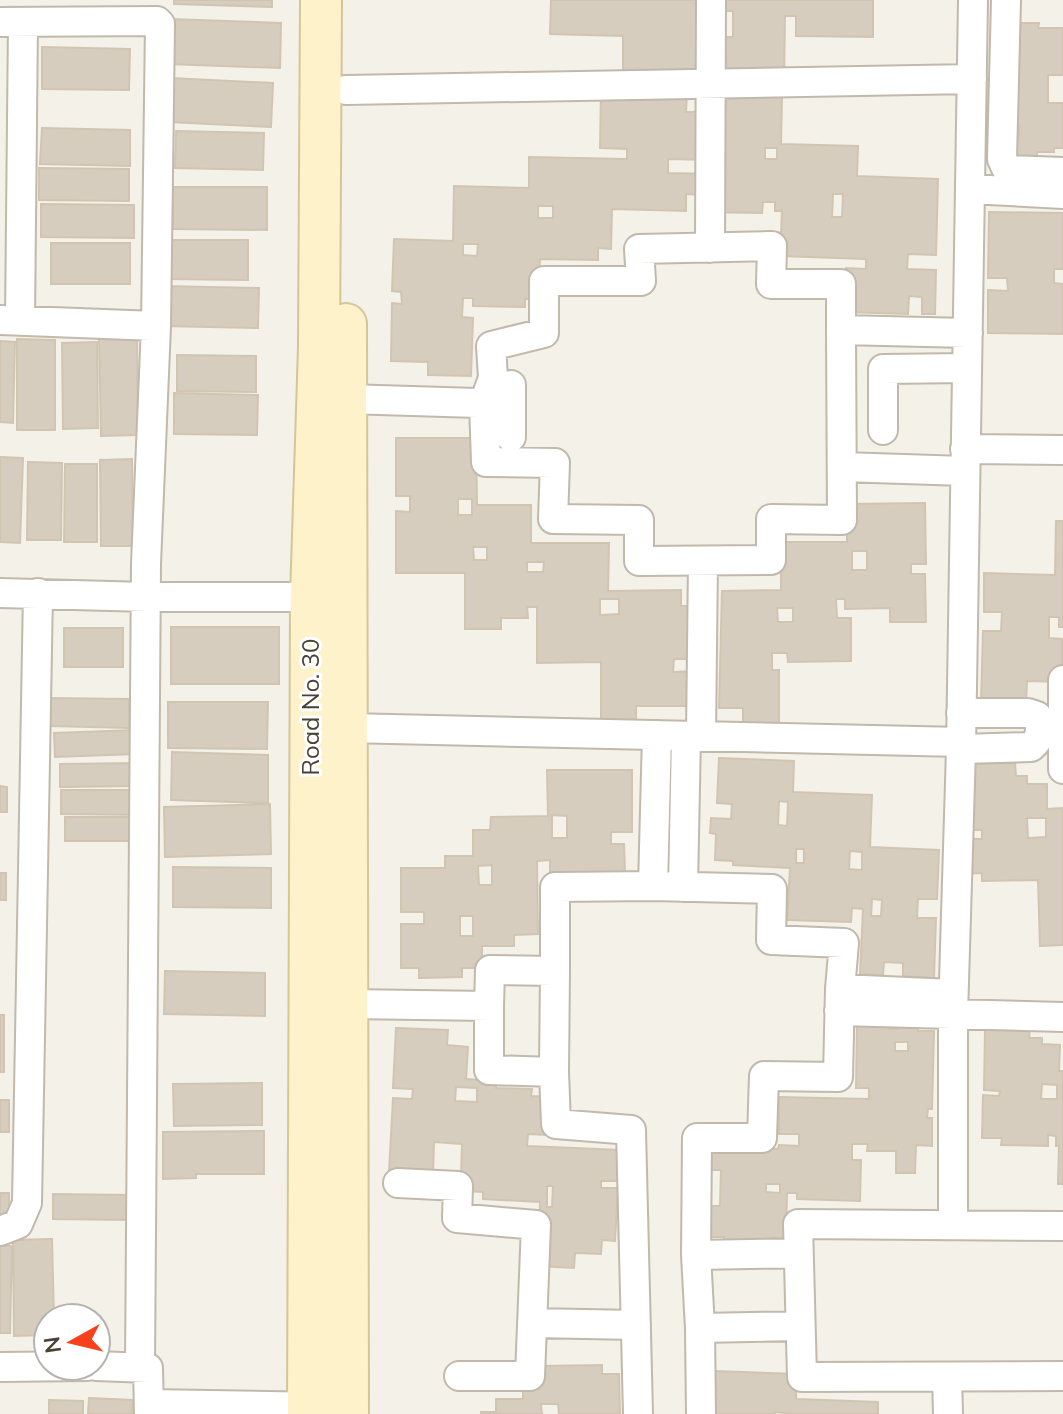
<svg xmlns="http://www.w3.org/2000/svg" width="1063" height="1414" font-family="Mulish,sans-serif">
<style>
.building{fill:#d6cdbf;stroke:#d1c5b2;stroke-width:2;fill-rule:evenodd}
.lines{fill:none;stroke-linecap:round;stroke-linejoin:round}
.street-casing{stroke:#c0b9ac;stroke-width:32}
.secondary-casing{stroke:#d4c699;stroke-width:44}
.street{stroke:#fff;stroke-width:28}
.secondary{stroke:#fef2ca;stroke-width:40}
.labels{text-anchor:middle;dominant-baseline:central;stroke-width:6;stroke-linejoin:round;paint-order:stroke}
.street-label{font-size:24px;fill:#484237;stroke:#fff}
</style>
<rect width="100%" height="100%" fill="#f4f1e9"/>
<!-- building -->
<path class="building" d="M174 0H272V7L174 4Z
M551 0H873V37L796 36V16H785L784 78 623 75V36L550 34ZM719 11H733V37H719Z
M170 19 281 23 280 68 168 64Z
M1012 23H1039L1038 28H1063V75H1048V103H1063V148H1054V152H1037V159H1012V136H1019V126H1012Z
M42 47 130 49 129 90 42 89Z
M171 78 273 83 271 127 169 122Z
M601 91 687 93 686 112H701L702 94 782 96 781 144 858 146 857 176 938 179 936 255 908 254 907 269 936 270 935 314H922V297L909 296 908 314 845 312 846 268 866 269V259L780 256 782 211H775V202H763L762 213 701 212 702 195 686 194V211L612 209 611 249 598 248V260L540 259 538 299H525V307L473 306V298H463L462 317 473 318 471 376 428 375V362L391 361 392 303 402 304 401 292 392 291 394 239 453 241 454 186 529 188V157L627 159V149L600 148ZM765 148H777V159H765ZM668 159 714 160V174L668 173ZM833 194H843L842 217H832ZM538 206H553V218H538ZM463 244H478L477 256 463 255Z
M42 128 130 130V166L40 164Z
M176 131 264 133 263 170 175 168Z
M39 168 129 169V201L39 200Z
M173 187H267V230L173 229Z
M41 204 134 205V238L41 237Z
M989 212 1063 213V269H1054V283L1063 284V334L988 333V290L1008 291 1007 278H988Z
M163 240H248V280L163 279Z
M51 243H130V284H51Z
M164 286 259 288 258 328 163 326Z
M99 338H137L138 435 101 436Z
M17 339 55 340V430H17Z
M0 341 15 342 13 423 0 422Z
M97 342 98 428 63 429 62 343Z
M177 355 256 356V392L177 391Z
M174 393 258 395 257 435 174 434Z
M396 438H476L477 505H531V543H609L608 591 681 590V606H699V706H636V724L601 725V662L537 663V607H527L528 618H501V629H465V573H396V511L410 512V496H396ZM458 499H472V515H458ZM473 547H487V560H474ZM527 562H544L543 572H527ZM600 599H619V614L600 615ZM674 659H696V671L673 672Z
M0 457 23 458 20 543 0 542Z
M132 459 133 546H101L100 460Z
M28 462 62 463 61 540H27Z
M65 464H97V542H64Z
M925 503 926 564H911V574H925L926 622H890V608L845 609V599H836L837 618H851V661L788 662 787 653H772V670H779V724H743V708H719L722 591 781 590V542H847V504ZM852 551H867V570H852ZM777 608H793V622H778Z
M1056 521H1063V627H1059V617H1049V638L1062 639V682L1027 681 1026 704 981 702 983 631H1001L1002 612H984V573L1055 575Z
M171 627H279V684H171Z
M64 628H123V667H64Z
M50 698 129 699V728L50 726Z
M168 702H268L267 749 168 748Z
M135 730 136 754 55 757 54 733Z
M172 752 268 755V803L171 800Z
M719 758 794 761 793 792 872 795 870 847 939 850 937 899H918L917 918H936L934 978 903 976V963L884 962 883 975 860 974 863 909 852 908 851 922 787 920 790 868 733 865V861L715 860 716 834 710 833 711 818 731 819 732 804 717 803ZM779 801 788 802 787 826 778 825ZM796 849H804V863H796ZM850 851 862 852V870L849 869ZM872 899 882 900 881 916H871Z
M136 763V786L60 787V764Z
M1015 763 1016 776H1027V784H1047V809L1063 808V945L1040 946 1038 880 982 881V873L964 874 963 839H982V830H966L964 764ZM1027 818H1046V837L1028 838Z
M547 770H632V832H611V844H624L625 873 566 880V873H550V860L537 861 538 934 514 935V946H482V968H462V977L419 978V968H401V924H424V912H401V868H445V856H473V830H490L491 817 548 816ZM552 815 567 816V838H552ZM492 865V885H479L478 866ZM460 916H473V936H460Z
M0 786 7 787V812H0Z
M61 790H143V815L61 814Z
M270 804 271 854 165 857 164 807Z
M65 817H138V841H65Z
M173 867 271 868V908L173 907Z
M0 873H6V900H0Z
M165 971 265 973V1016L164 1014Z
M0 1015H4V1072H0Z
M898 1023H918V1031H934L932 1109H928L927 1118H932V1146L916 1145 915 1173H896V1151H867L868 1144H852V1160H861L860 1201 797 1199V1193H787L786 1238H771V1248L723 1247 724 1237H706L707 1206H720L721 1170H707V1148L778 1149 779 1145 799 1146V1134H779V1097L869 1099V1088H856L857 1025H889V1029H898ZM895 1042H908V1051H895ZM766 1184H780V1193L766 1192Z
M396 1028 448 1030 447 1045 468 1047 466 1079 497 1081 496 1088 532 1089 531 1096 549 1097 547 1135 528 1134 527 1146 620 1150 618 1181H601V1188H618L615 1241 602 1240 601 1254 575 1253 574 1268 538 1266 540 1202 483 1199V1192L467 1191 461 1176 462 1144 434 1142 433 1174 389 1172 393 1098 412 1099 413 1089 393 1088ZM456 1087 477 1088V1102L455 1101ZM547 1186H553L552 1207H547Z
M985 1030H1030L1029 1038H1042V1044L1060 1045 1059 1071H1063V1184H1058L1059 1146H1056V1136L1048 1135V1146L1001 1145 1002 1138H982L983 1095 999 1096 1000 1091 984 1090ZM1042 1084 1057 1085V1099H1041Z
M262 1083V1125L174 1126 173 1084Z
M0 1100H9V1132H0Z
M264 1131V1174H196V1178L163 1179V1132Z
M0 1193H9V1215H0Z
M53 1194 131 1195 132 1220 53 1219Z
M52 1239 54 1318H48V1335L14 1336 13 1240Z
M0 1246H12L10 1333H0Z
M602 1365V1374H619L620 1414H559L558 1404H541L542 1414H481V1412H496V1399H523V1382L538 1366Z
M714 1371 796 1374V1399L878 1402V1414H792L775 1412V1414H713Z
M89 1398 133 1400 132 1414H88Z
M49 1400 83 1401V1414H49Z"/>
<g class="lines">
<defs>
<path id="street" d="M1006 0 1002 159 1006 168 1011 170 1063 172
M0 22 157 21 160 24 156 326 146 564 140 1366
M346 90 972 79
M970 189 1063 194
M710 248 711 0
M0 320 156 326
M20 320 23 22
M841 330V284H771L772 246 639 249 641 281H544V333L491 346 493 378 484 403 486 462 555 463 553 519 639 520V561L771 560V519L842 520 841 330 968 333
M346 399 511 404
M883 430V369L967 368
M511 437V385
M965 449 1063 450
M842 467 965 471
M0 593 147 597H327
M1063 680V769
M347 728 961 742
M657 735 653 886 772 889 771 940 844 943 840 989 953 994
M701 736 703 561
M961 749 1031 747C1041 739 1042 728 1037 716L1028 713H961
M683 887 686 736
M555 971V887L653 886
M347 1004 489 1006V1070L554 1072 556 1124 631 1130 638 1414
M489 1006 490 970 555 971 554 1072
M839 1011 1063 1017
M398 1183 458 1186 457 1218 536 1225 530 1376H459
M953 1224V1015L961 749 973 0
M1063 1226 798 1224 802 1377 1063 1376
M0 1231 18 1224 27 1203 38 593
M798 1253 696 1255 700 1328 799 1326
M696 1255 697 1138H762L764 1076 838 1077 840 989
M533 1323 636 1325
M700 1328 701 1414
M96 1366 148 1368 149 1414
M0 1367 87 1366
M947 1377 948 1414
M149 1404 324 1407"/>
<path id="secondary" d="M346 324 348 1414
M308 1414 311 598 319 347 321 0"/>
</defs>
<!-- street casing -->
<use href="#street" class="street-casing"/>
<!-- secondary casing -->
<use href="#secondary" class="secondary-casing"/>
<!-- street -->
<use href="#street" class="street"/>
<!-- secondary -->
<use href="#secondary" class="secondary"/>
</g>
<g class="labels">
<!-- street labels -->
<g class="street-label">
<text transform="translate(310 707) rotate(-90)">Road No. 30</text>
</g>
</g>
<!-- north arrow -->
<g transform="translate(72 1342) rotate(262)"><circle r="38" fill="#ffffff" stroke="#b6b3af" stroke-width="2"/>
<path d="M0-6L14 30L0 20L-14 30Z" fill="#f9401c"/>
<text y="-12" font-size="22" font-weight="bold" text-anchor="middle" fill="#484237">N</text>
</g>
</svg>
